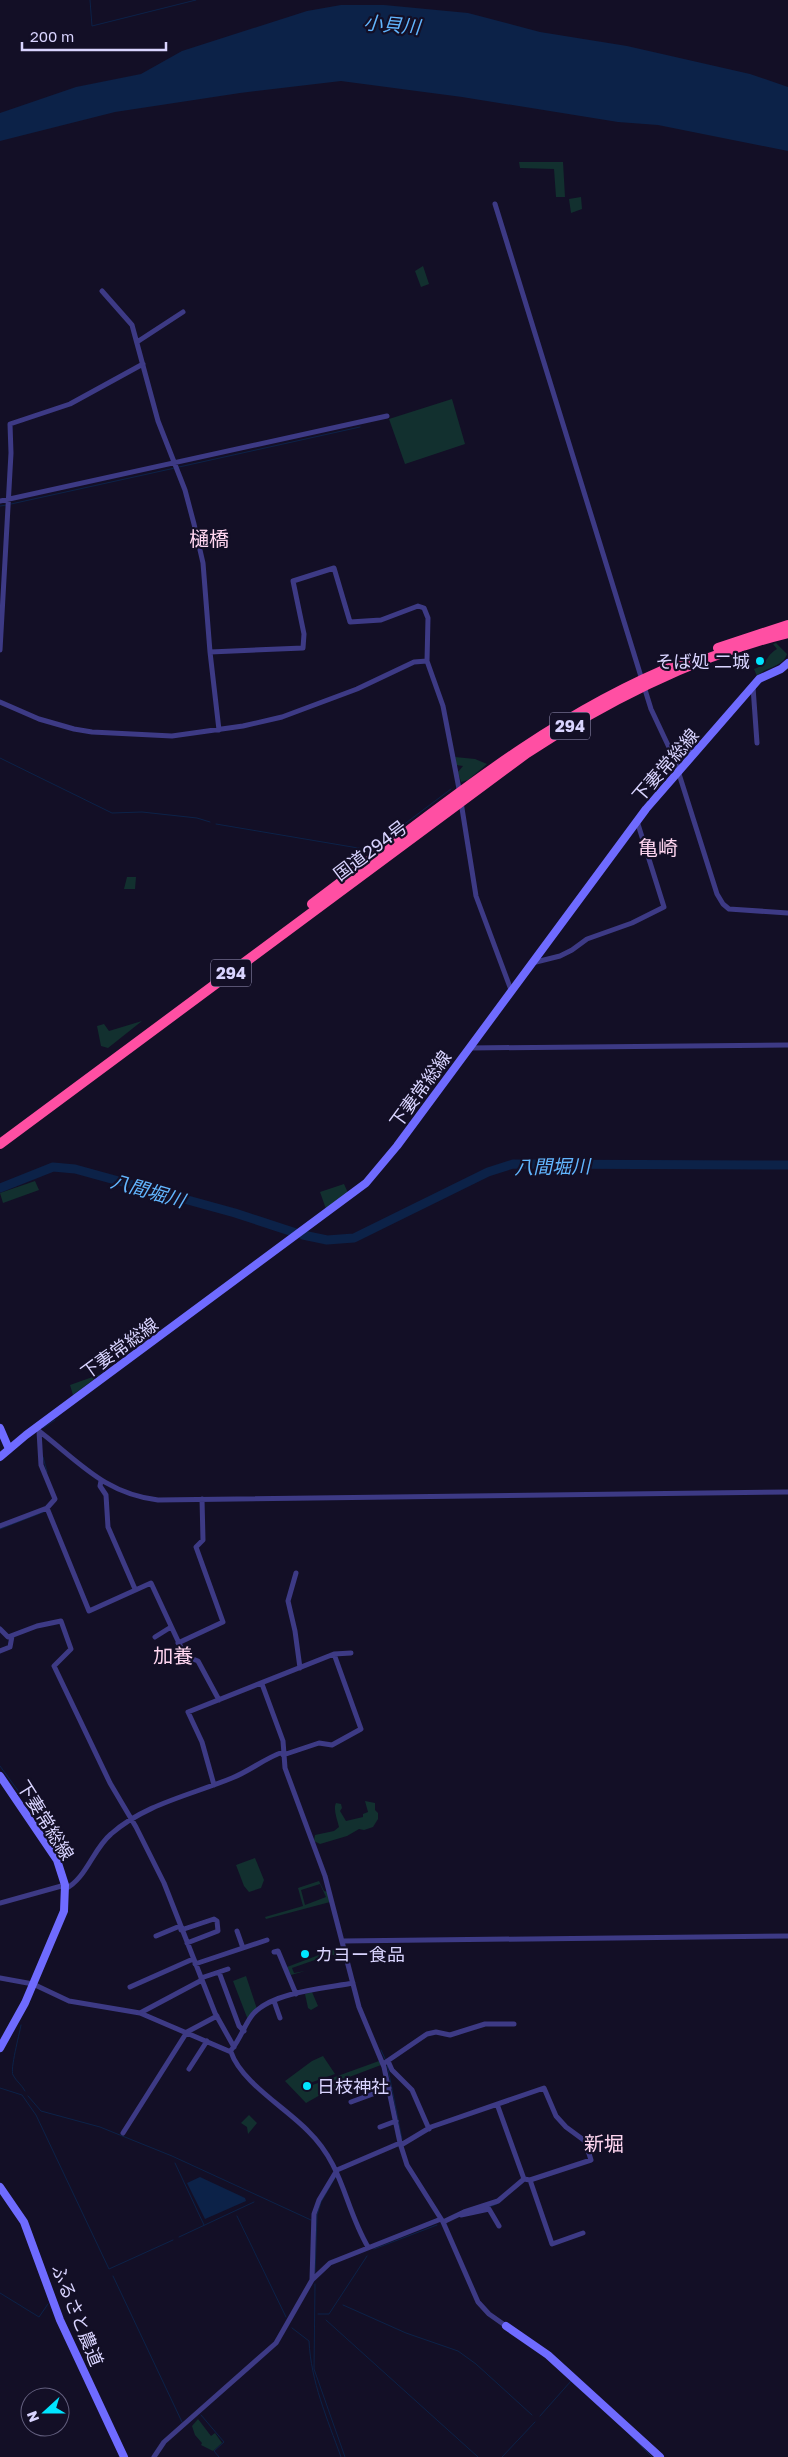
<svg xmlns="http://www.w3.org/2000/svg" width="788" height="2457" font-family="'Golos Text','Noto Sans JP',sans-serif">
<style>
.green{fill:#12302f;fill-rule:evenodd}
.water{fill:#0c2248}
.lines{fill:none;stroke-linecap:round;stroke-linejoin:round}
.stream{stroke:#0c2248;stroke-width:1}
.river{stroke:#0c2248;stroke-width:9}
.street{stroke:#3d3a85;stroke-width:5}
.secondary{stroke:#6f6bff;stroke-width:8}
.highway{stroke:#ff4fa3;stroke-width:10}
.poi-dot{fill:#00e5ff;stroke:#130f26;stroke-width:2}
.labels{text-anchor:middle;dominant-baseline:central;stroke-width:4.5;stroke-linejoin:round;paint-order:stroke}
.shield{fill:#130f26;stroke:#9e99be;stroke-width:1}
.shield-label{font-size:16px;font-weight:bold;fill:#d9d4ff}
.poi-label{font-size:18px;fill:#d9d4ff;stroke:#130f26;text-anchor:start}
.street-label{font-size:18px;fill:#d9d4ff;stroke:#130f26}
.water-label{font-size:19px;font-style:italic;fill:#62b6ff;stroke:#130f26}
.quarter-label{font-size:20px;fill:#ffd6f0;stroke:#130f26}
</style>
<rect width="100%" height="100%" fill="#130f26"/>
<!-- green -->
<path class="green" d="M519 162H563L565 197H556L554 169 520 168Z
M581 197 582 209 571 213 569 199Z
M423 266 429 284 421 287 415 271Z
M452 399 465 444 405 464 389 419Z
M776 643 787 654C782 668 767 666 757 676L754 669C768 664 766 655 777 649L773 644Z
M455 757 475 759 487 764 468 780 461 782 458 772 463 766 456 765Z
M127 877H136L135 889H124Z
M142 1021 108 1048 101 1046 97 1026 104 1024 109 1031Z
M35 1181 39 1190 3 1203 0 1193Z
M344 1184 348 1193 326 1209 320 1192Z
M101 1374 73 1395 70 1385Z
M365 1801 375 1803V1810L378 1813V1819L373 1827 364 1830 359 1829 347 1836 320 1844 314 1841 315 1835 334 1831 339 1827C337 1819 333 1809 336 1803L341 1804 342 1808 340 1811 346 1821 363 1817V1814L368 1812Z
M255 1858 264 1880 261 1888 249 1892 244 1886 236 1865Z
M319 1881 324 1891 328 1892 330 1902 266 1919 265 1917 303 1906 298 1888ZM320 1884 326 1897 305 1905 301 1890Z
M340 1947 343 1958 336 1960 334 1955H329L292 1968 294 1973 305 1971 291 1975 287 1967Z
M246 1976 257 2009 248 2020 233 1981Z
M312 1992 318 2006 311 2010 308 2008 305 1994Z
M323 2056 335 2074 307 2084V2087L379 2061 381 2065 336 2082V2086L306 2103 285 2081 312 2061Z
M249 2115 257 2123 248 2134 247 2127 241 2123Z
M198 2419 211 2436 215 2433 222 2443 213 2451 201 2445 202 2443 195 2435 192 2426Z"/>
<!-- water -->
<path class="water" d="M341 5H384L468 13 540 32 627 46 750 74 788 87V151L658 125 618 122 462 97 341 81 240 93 115 112 0 141V113L76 87 141 74 182 51 307 11Z
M200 2177 245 2198 246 2201 205 2219 187 2183Z"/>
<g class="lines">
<!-- stream -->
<path class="stream" d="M90 0 92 26 196 0
M179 467 360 427
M11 504 175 468
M0 506 7 505
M0 758 112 813 142 812 197 818 210 822
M216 824 370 850 451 789
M43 1428 55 1420
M43 1457 47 1472
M0 1529 46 1511
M0 1766 19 1792
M21 2025C19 2036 10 2069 13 2075 16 2081 22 2085 25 2091
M381 2050 386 2061
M387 2064 402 2139
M0 2088 22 2095 36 2115 109 2269 173 2240
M28 2096 41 2111 100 2127 172 2156 311 2220
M175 2163 204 2225
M489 2207 497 2204
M237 2216 286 2317
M179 2237 254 2202
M374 2249 437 2225
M315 2273 317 2215 321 2202 336 2176
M113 2276 182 2422
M315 2284 314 2369 345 2457
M0 2293 39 2317 48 2304
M343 2305 406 2333 458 2351 476 2364 532 2415
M318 2314H329L367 2256
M326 2320 478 2457
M292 2328 309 2341C311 2382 327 2418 341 2457
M201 2415 224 2442 214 2451 219 2457
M540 2416 571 2381 584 2393
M628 2433 652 2457
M502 2457 535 2422"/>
<!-- river -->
<path class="river" d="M0 1188 53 1167 75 1169 235 1213 296 1233
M303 1235 327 1240 354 1238 488 1172 513 1164 788 1165"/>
<!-- street -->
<path class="street" d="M495 204 651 709 674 758 717 894 723 904 729 909 788 913
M102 291 132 325 158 421 185 490 194 524 203 563 210 652 219 730
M137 342 183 312
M0 501 387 416
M0 650 11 453 10 424 70 404 143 364
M210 652 303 648 304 634 293 581 334 568 350 622 381 620 418 606 424 608 428 618 427 661
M753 687 757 743
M0 702 39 719 74 729 92 732 172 736 243 726 282 717 357 689 414 662 427 661 443 706 460 794
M672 755 697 750
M461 802 476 896 511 990
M532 963 560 956 572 950 587 939 632 923 664 907 637 821
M469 1048 788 1045
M35 1428C78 1460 102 1493 158 1500L788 1492
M101 1481 100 1486 106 1495 108 1527 135 1589
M47 1508 89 1611 151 1583 185 1656 198 1661 219 1700
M0 1526 47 1508 55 1499 41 1465 39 1431
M296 1573 288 1601 295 1631 300 1668
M0 1629 8 1637 37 1626 61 1621 71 1649 54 1666 110 1783 136 1827 164 1883 215 2013 234 2047
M155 1637 171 1627
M178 1643 223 1622 196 1547 203 1540 202 1499
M0 1651 10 1647 12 1636
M262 1684 283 1741 285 1768 325 1876 359 2007 384 2067 400 2143 407 2165 443 2222 478 2302 489 2314 506 2326
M283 1755 319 1743 332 1745 361 1729 334 1654
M214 1785 202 1742 188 1712 334 1654 351 1653
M65 1889C86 1879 93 1849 111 1834 145 1804 191 1795 232 1778 250 1771 265 1758 283 1752
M0 1903 65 1885
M181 1930 214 1919 217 1921 218 1931 187 1943
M237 1931 243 1948
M156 1936 180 1926
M343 1941 788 1936
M274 1952 278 1951 296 1994
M195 1964 267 1940
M219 1972 239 2026 244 2031
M0 1978 33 1984 69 2001 140 2013 231 2052C241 2082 286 2108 308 2131 344 2166 344 2206 368 2247
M201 1978 228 1969
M130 1987 193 1959
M274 2001 280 2018
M140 2013 202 1980
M232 2049C241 2038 246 2021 254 2013 274 1992 326 1988 353 1983
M388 2061 392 2070 412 2090 429 2129
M383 2064 427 2034 436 2032 450 2035 485 2024H514
M189 2069 207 2041
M351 2102 389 2088
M380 2127 396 2121
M123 2133 187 2032 217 2016
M401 2145 431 2127 544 2088 556 2116 566 2127 585 2141 591 2160 530 2180 524 2179
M530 2180 552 2244 583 2233
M461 2215 489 2209 499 2226
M443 2222 464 2212 498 2201 524 2179 497 2104
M312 2279 314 2214 319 2200 337 2170 400 2143
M154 2457 164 2442 276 2343 312 2280 330 2263 441 2219"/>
<!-- secondary -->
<path class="secondary" d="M0 1428 9 1449
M0 1457 26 1435 366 1183 397 1146 646 809 759 679 781 669 788 663
M0 1776 57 1860 65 1885 64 1911 25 2003 0 2048
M0 2187 24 2222 60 2320 124 2457
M506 2326 548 2355 660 2457"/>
<!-- highway -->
<path class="highway" d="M718 648 788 625
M312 904C430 816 543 718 681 663
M0 1144 527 753C607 701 694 656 788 633"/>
</g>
<!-- markers -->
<g class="poi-dot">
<circle cx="760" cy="661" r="5"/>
<circle cx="305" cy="1954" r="5"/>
<circle cx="307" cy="2086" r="5"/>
</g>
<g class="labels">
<!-- shield labels -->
<g class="shield">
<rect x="550" y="712.5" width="40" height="27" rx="4"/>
<rect x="211" y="959.5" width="40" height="27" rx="4"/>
</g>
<g class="shield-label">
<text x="570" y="726">294</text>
<text x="231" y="973">294</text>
</g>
<!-- poi labels -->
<g class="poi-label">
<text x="750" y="661" text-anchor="end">そば処 二城</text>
<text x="315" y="1954">カヨー食品</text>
<text x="317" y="2086">日枝神社</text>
</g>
<!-- street labels -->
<g class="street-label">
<text transform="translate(665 765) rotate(-49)">下妻常総線</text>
<text transform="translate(370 850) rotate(-37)">国道294号</text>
<text transform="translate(420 1089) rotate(-54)">下妻常総線</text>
<text transform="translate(119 1348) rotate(-36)">下妻常総線</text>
<text transform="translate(46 1820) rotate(58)">下妻常総線</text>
<text transform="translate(78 2315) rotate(68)">ふるさと農道</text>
</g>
<!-- water labels -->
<g class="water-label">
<text transform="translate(392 24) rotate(5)">小貝川</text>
<text transform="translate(552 1166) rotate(-1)">八間堀川</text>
<text transform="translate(148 1190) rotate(16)">八間堀川</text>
</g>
<!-- quarter labels -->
<g class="quarter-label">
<text x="209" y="538">樋橋</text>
<text x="658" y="847">亀崎</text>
<text x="173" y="1655">加養</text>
<text x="604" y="2143">新堀</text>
</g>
</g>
<!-- north arrow -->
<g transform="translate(45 2412) rotate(249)"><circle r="24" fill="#130f26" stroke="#625e7d"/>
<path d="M0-4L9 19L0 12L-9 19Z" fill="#00e5ff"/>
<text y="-8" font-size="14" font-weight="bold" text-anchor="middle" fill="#d9d4ff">N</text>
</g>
<!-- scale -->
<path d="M22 42v8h144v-8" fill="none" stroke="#d9d4ff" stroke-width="2.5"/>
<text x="30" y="42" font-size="15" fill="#d9d4ff" stroke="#130f26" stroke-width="4" paint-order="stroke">200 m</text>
</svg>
